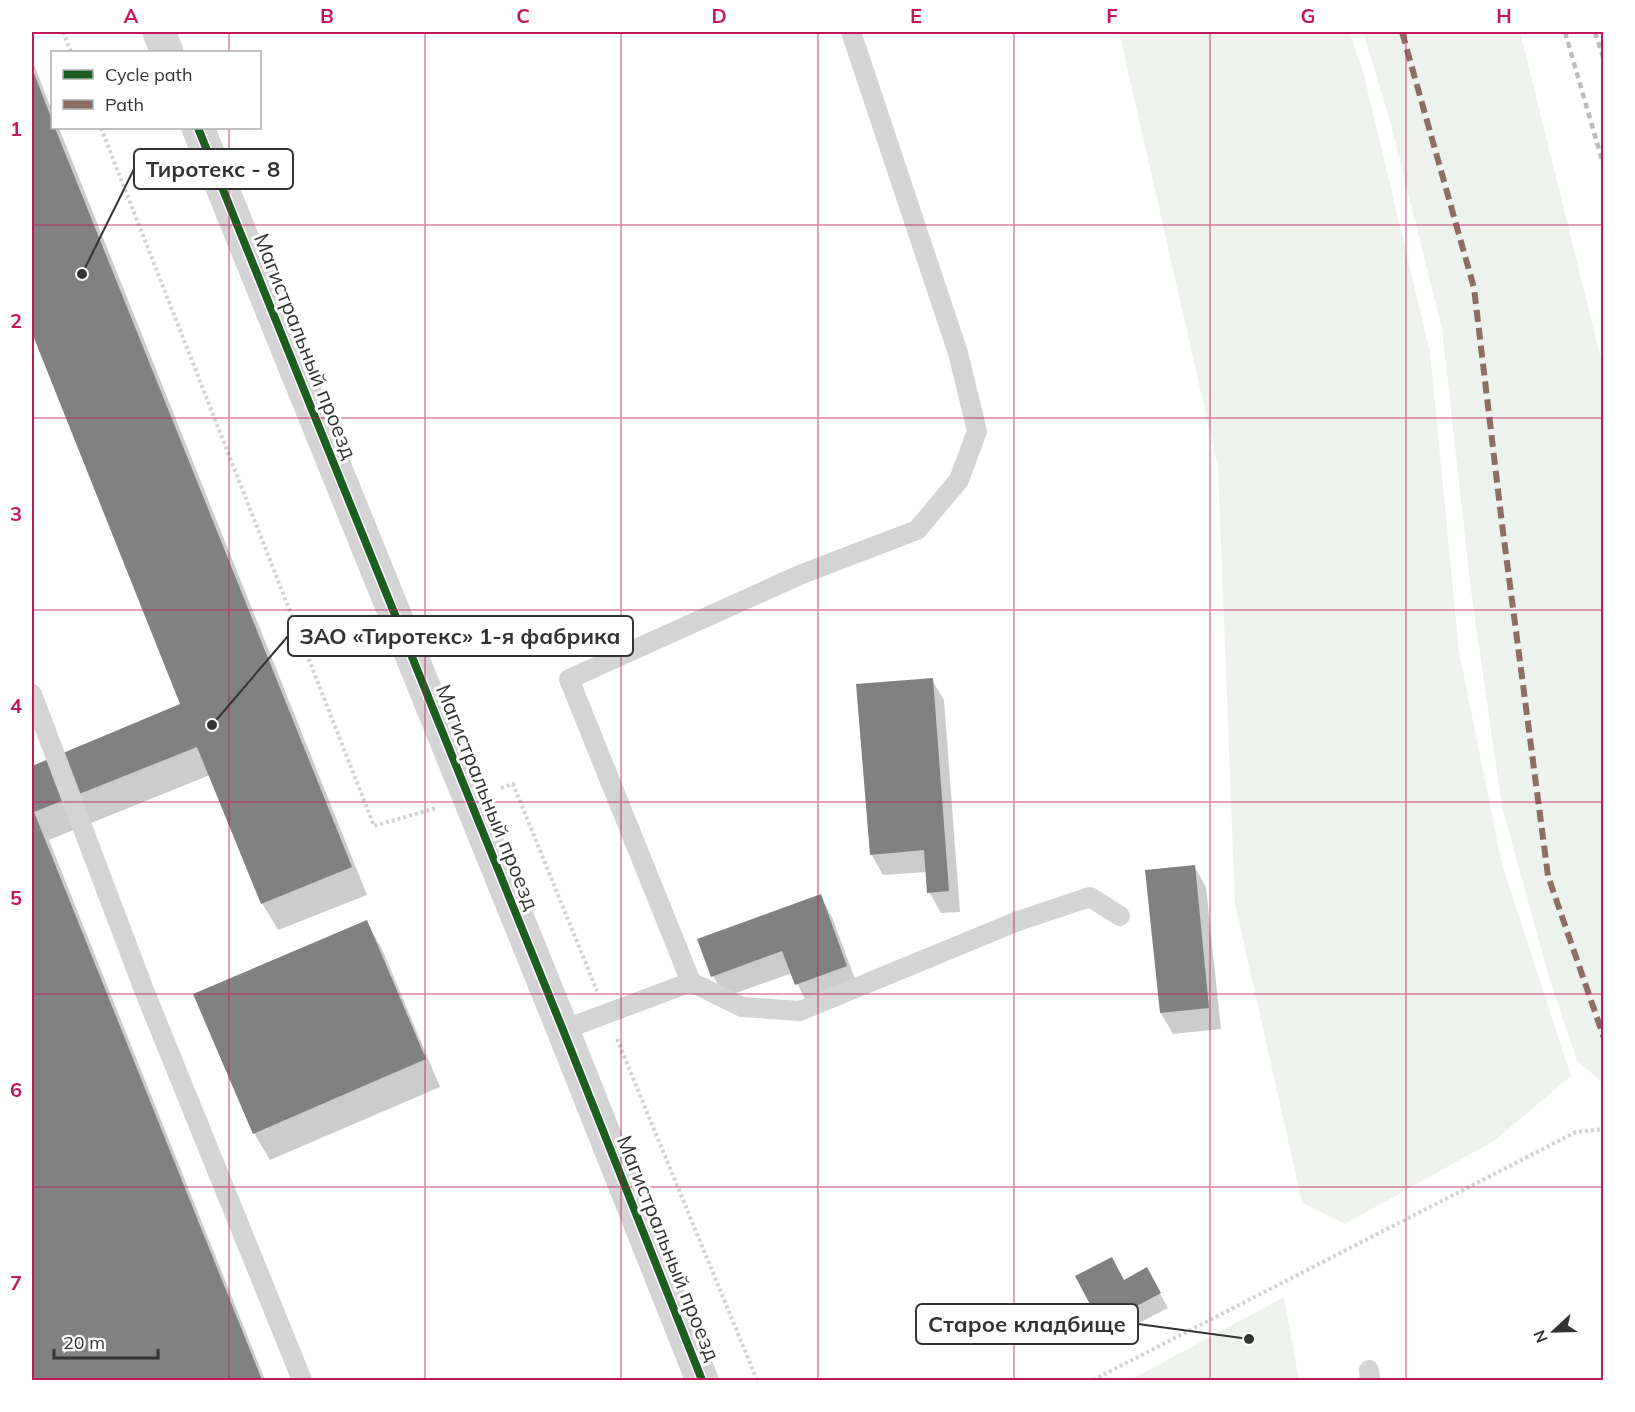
<svg xmlns="http://www.w3.org/2000/svg" width="1635" height="1412" font-family="Mulish,sans-serif">
<style>
.green{fill:#eef2ec}
.shadow{fill:#0003}
.building{fill:#818181}
.lines{fill:none;stroke-linecap:round;stroke-linejoin:round}
.path{stroke:#d3d3d3;stroke-width:4;stroke-dasharray:3 3;stroke-linecap:butt}
.service{stroke:#d4d4d4;stroke-width:20}
.minor{stroke:#d4d4d4;stroke-width:33}
.rail{stroke:#bdbdbd;stroke-width:4.5;stroke-dasharray:6 4.5;stroke-linecap:butt}
.quiet{stroke:#8d6e63;stroke-width:6;stroke-dasharray:12 6;stroke-linecap:butt}
.cycleway-casing{stroke:#fff;stroke-width:11}
.cycleway{stroke:#1b5e20;stroke-width:8}
.grid{fill:none;stroke:#c2185b;stroke-width:1.5;stroke-opacity:0.55}
.labels{text-anchor:middle;dominant-baseline:central;stroke-width:6;stroke-linejoin:round;paint-order:stroke}
.street-label{font-size:21px;fill:#333;stroke:#fff}
.leader{fill:none;stroke:#333;stroke-width:2}
.callout-dot{fill:#333;stroke:#fff;stroke-width:2}
.callout{fill:#fff;stroke:#333;stroke-width:2}
.callout-label{font-size:22px;text-anchor:middle;font-weight:bold;fill:#333}
.neatline{fill:none;stroke:#c2185b;stroke-width:2}
.grid-label{font-size:20px;text-anchor:middle;font-weight:bold;fill:#c2185b}
</style>
<rect width="100%" height="100%" fill="#fff"/>
<!-- green -->
<path class="green" d="M1119 32H1350L1363 71 1430 352 1459 651 1502 864 1571 1076 1494 1141 1345 1224 1302 1203 1235 904 1218 468Z
M1363 32H1520L1603 366V1083L1577 1061 1550 981 1502 807 1471 592 1442 329 1390 121Z
M1284 1297 1299 1380H1130Z"/>
<!-- shadow -->
<path class="shadow" d="M32 59 52 111V128H59L367 895 278 930 262 903 210 775 49 840 265 1380H32V767L182 705 32 329Z
M932 680 944 700 960 912 941 913 929 892 927 872 883 875 871 854Z
M1194 866 1206 887 1221 1029 1173 1034 1161 1013Z
M820 896 832 917 858 987 808 1005 792 973 725 997 713 976 699 940Z
M366 922 382 949 440 1087 270 1160 254 1133Z
M1146 1269 1168 1308 1110 1338 1077 1277 1124 1281Z"/>
<!-- building -->
<path class="building" d="M32 68 52 120V128H55L352 867 261 904 197 747 34 812 262 1380H32V766L180 704 32 333Z
M933 678 949 891 927 893 924 850 870 855 856 684Z
M1195 865 1209 1008 1160 1013 1145 870Z
M821 894 847 966 795 985 782 951 711 977 697 939Z
M367 920 426 1059 253 1134 193 994Z
M1112 1257 1124 1280 1147 1267 1161 1293 1101 1325 1075 1276Z"/>
<g class="lines">
<!-- path -->
<path class="path" d="M63 32 71 52
M101 128 374 826 436 808
M501 788 513 784 597 991
M617 1039 757 1380
M1093 1380 1576 1132 1604 1129"/>
<!-- service -->
<path class="service" d="M851 32 958 353 977 431 959 480 917 530 802 574 569 679 691 982 742 1007 800 1011 1018 921 1090 897 1120 916
M32 694 144 990 302 1380
M563 1030 691 982
M1369 1370 1370 1380"/>
<!-- minor -->
<path class="minor" d="M159 32 167 52
M198 128 563 1030 702 1380"/>
<!-- rail -->
<path class="rail" d="M1565 32 1604 167
M1595 32 1604 60"/>
<!-- quiet -->
<path class="quiet" d="M1402 32 1474 288 1502 524 1548 876 1604 1038"/>
<defs>
<path id="cycleway" d="M198 128 563 1030 702 1380"/>
</defs>
<!-- cycleway casing -->
<use href="#cycleway" class="cycleway-casing"/>
<!-- cycleway -->
<use href="#cycleway" class="cycleway"/>
</g>
<!-- grid -->
<path class="grid" d="M229 32V52M425 32V1380M621 32V1380M818 32V1380M1014 32V1380M1210 32V1380M1406 32V1380M229 128V1380M32 225H1604M32 418H1604M32 610H1604M32 802H1604M32 994H1604M32 1187H1604"/>
<g class="labels">
<!-- street labels -->
<g class="street-label">
<text transform="translate(306 346) rotate(68)">Магистральный проезд</text>
<text transform="translate(488 797) rotate(68)">Магистральный проезд</text>
<text transform="translate(669 1248) rotate(68)">Магистральный проезд</text>
</g>
</g>
<!-- callouts -->
<path class="leader" d="M82 274L134 169M212 725L288 636M1249 1339L1138 1324"/>
<g class="callout-dot">
<circle cx="82" cy="274" r="6"/>
<circle cx="212" cy="725" r="6"/>
<circle cx="1249" cy="1339" r="6"/>
</g>
<g class="callout">
<rect x="134" y="149" width="159" height="40" rx="6"/>
<rect x="288" y="616" width="345" height="40" rx="6"/>
<rect x="916" y="1304" width="222" height="40" rx="6"/>
</g>
<g class="callout-label">
<text x="213" y="177">Тиротекс - 8</text>
<text x="460" y="644">ЗАО «Тиротекс» 1-я фабрика</text>
<text x="1027" y="1332">Старое кладбище</text>
</g>
<!-- border -->
<rect width="1635" height="1412" fill="none" stroke="#ffffff" stroke-width="66"/>
<!-- legend -->
<rect x="51" y="51" width="210" height="78" fill="#ffffff" stroke="#adadad" stroke-width="1.5"/>
<rect x="63" y="70" width="30" height="9" fill="#1b5e20" stroke="#adadad" stroke-width="1.5"/>
<text x="105" y="81" font-size="18" fill="#333333">Cycle path</text>
<rect x="63" y="100" width="30" height="9" fill="#8d6e63" stroke="#adadad" stroke-width="1.5"/>
<text x="105" y="111" font-size="18" fill="#333333">Path</text>
<!-- north arrow -->
<g transform="translate(1554 1331) rotate(248)" stroke="#ffffff" stroke-width="4.5" paint-order="stroke">
<path d="M0-4.5L10 22L0 15L-10 22Z" fill="#333333"/>
<text y="-9" font-size="16" font-weight="bold" text-anchor="middle" fill="#333333">N</text>
</g>
<!-- scale -->
<path d="M54 1349v9h104v-9" fill="none" stroke="#333333" stroke-width="3"/>
<text x="63" y="1349" font-size="18" fill="#333333" stroke="#ffffff" stroke-width="4.5" paint-order="stroke">20 m</text>
<rect x="33" y="33" width="1569" height="1346" class="neatline"/>
<g class="grid-label">
<text x="131" y="23">A</text>
<text x="327" y="23">B</text>
<text x="523" y="23">C</text>
<text x="719" y="23">D</text>
<text x="916" y="23">E</text>
<text x="1112" y="23">F</text>
<text x="1308" y="23">G</text>
<text x="1504" y="23">H</text>
<text x="16" y="136">1</text>
<text x="16" y="328">2</text>
<text x="16" y="521">3</text>
<text x="16" y="713">4</text>
<text x="16" y="905">5</text>
<text x="16" y="1097">6</text>
<text x="16" y="1290">7</text>
</g>
</svg>
